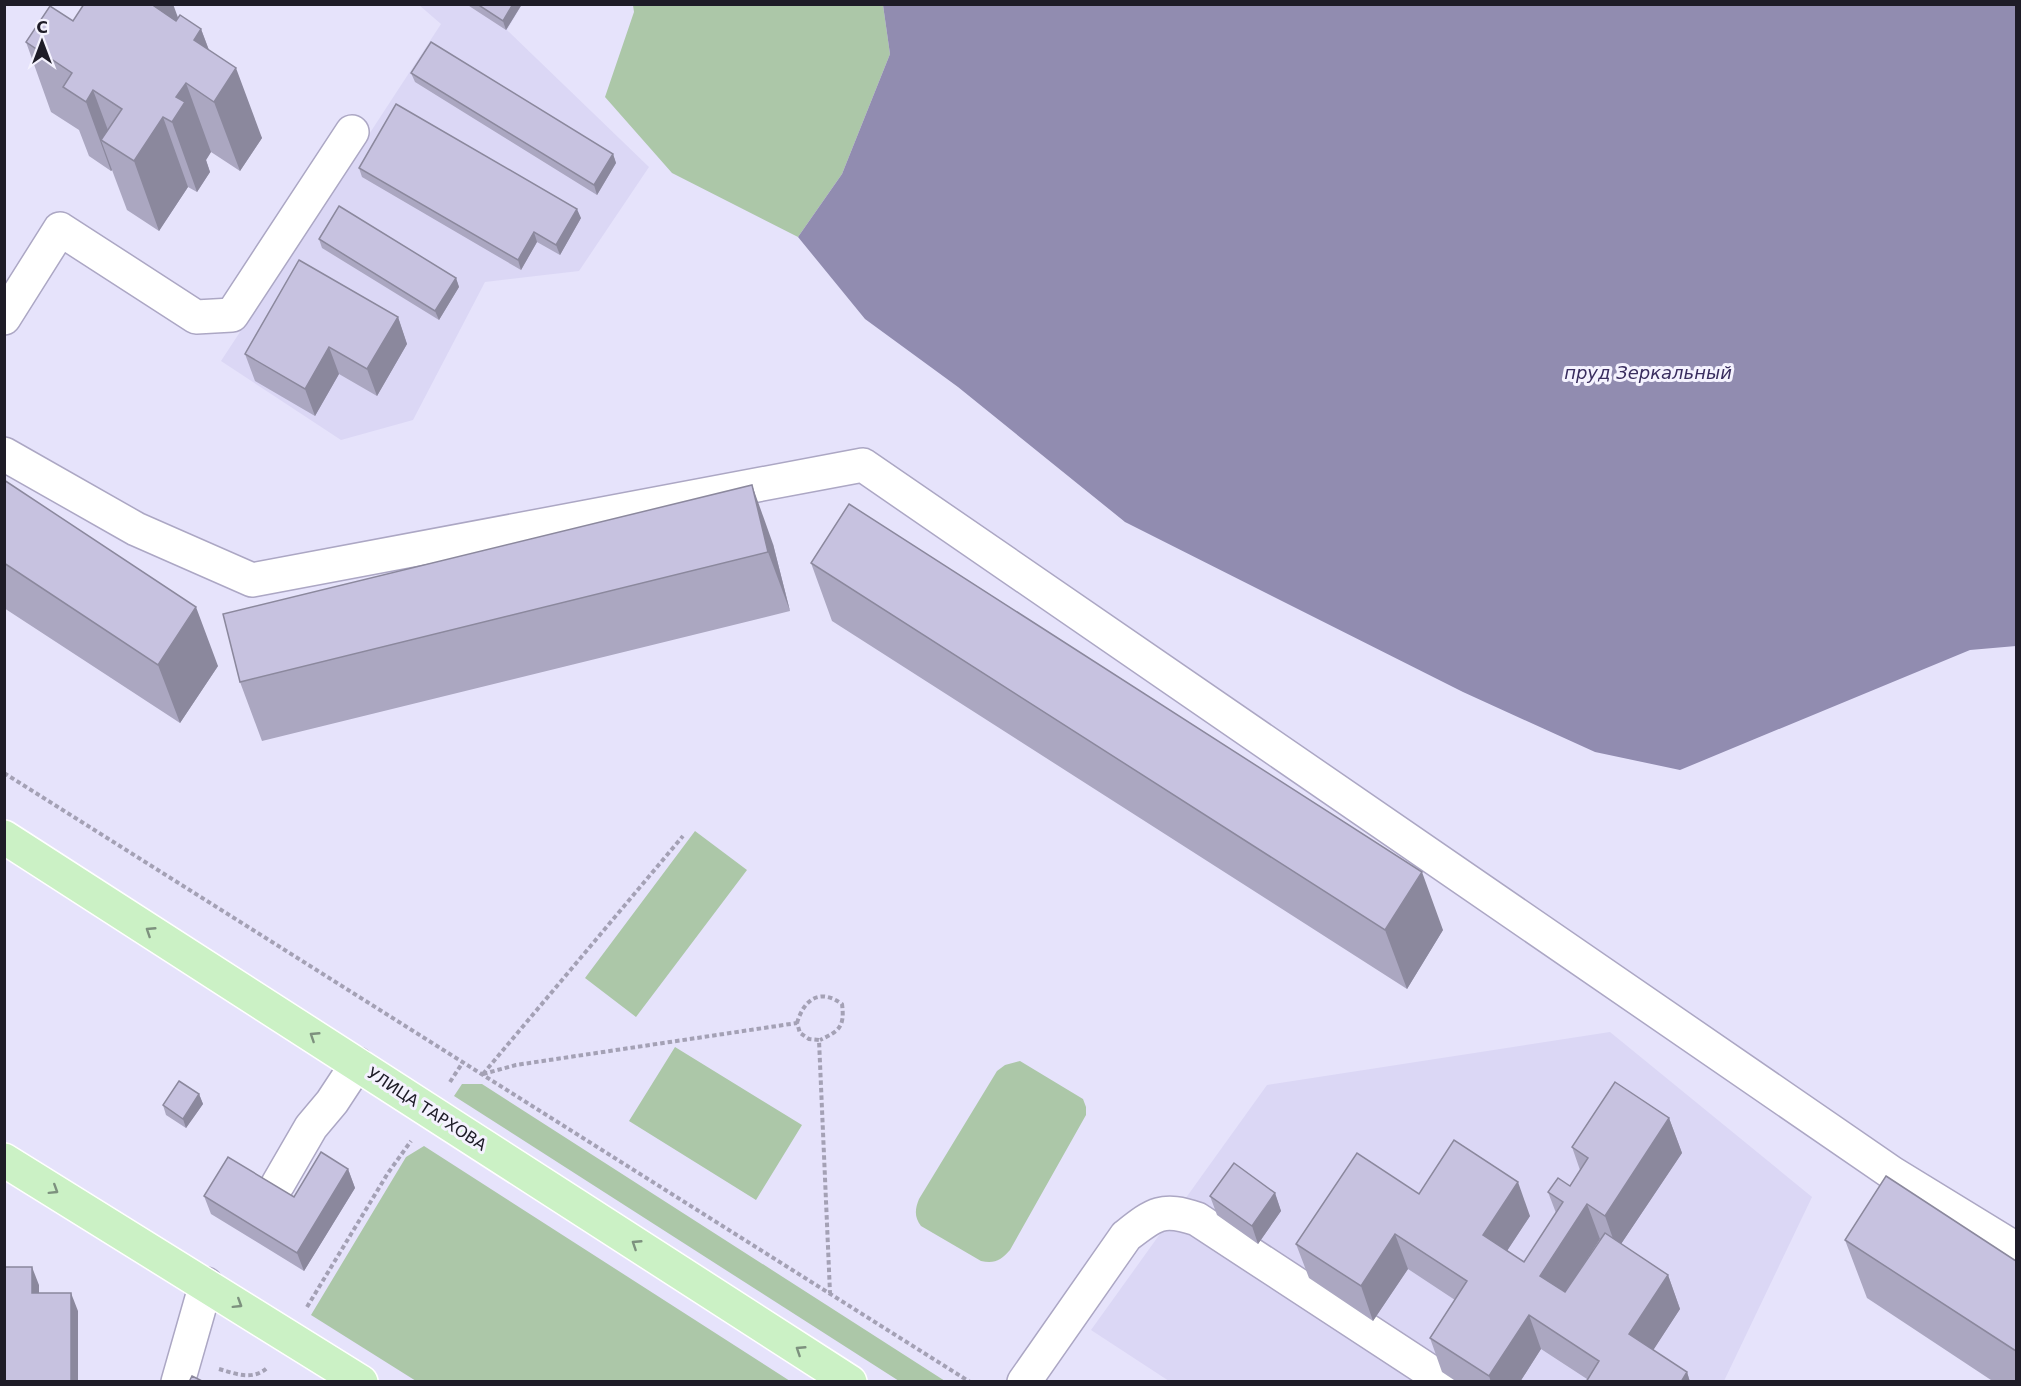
<svg xmlns="http://www.w3.org/2000/svg" width="2021" height="1386" font-family="'DejaVu Sans',sans-serif">
<style>
.built{fill:#dbd7f5}
.green{fill:#acc7a8}
.water{fill:#918cb0}
.lines{fill:none;stroke-linecap:round;stroke-linejoin:round}
.minor-casing{stroke:#aca7c4;stroke-width:36}
.major-casing{stroke:#fff;stroke-width:36}
.path{stroke:#a4a1b5;stroke-width:4;stroke-dasharray:4.5 3;stroke-linecap:butt}
.minor{stroke:#fff;stroke-width:33}
.major{stroke:#cbf1c5;stroke-width:33}
.wall{fill:#aba7c1;fill-rule:evenodd}
.shaded-wall{fill:#8b889d}
.building{fill:#c7c2e0;stroke:#8b889d;stroke-width:1.5}
.oneway{stroke:#7d917e}
.labels{text-anchor:middle;dominant-baseline:central;stroke-width:6;stroke-linejoin:round;paint-order:stroke}
.street-label{font-size:16px;fill:#1e1c27;stroke:#f4f2fe}
.water-label{font-size:18px;font-style:italic;fill:#392d5f;stroke:#f4f2fe}
</style>
<rect width="100%" height="100%" fill="#e6e3fb"/>
<!-- built -->
<path class="built" d="M419 5H522L507 30 649 167 579 271 485 282 413 420 341 440 221 361 441 24Z
M1610 1032 1812 1197 1724 1381H1169L1091 1330 1267 1085Z"/>
<!-- green -->
<path class="green" d="M633 5H883L890 54 842 174 798 237 672 173 605 97 634 12Z
M695 831 747 870 636 1017 585 978Z
M675 1047 802 1125 756 1200 629 1121Z
M1020 1061 1083 1099 1086 1107V1115L1010 1250C1001 1260 995 1264 981 1261L921 1226C914 1217 915 1209 919 1199L997 1071 1005 1065Z
M462 1084H482L945 1381H899L454 1096Z
M424 1146 790 1381H416L311 1315 406 1157Z"/>
<!-- water -->
<path class="water" d="M883 5H2016V646L1970 650 1680 770 1595 752 1463 692 1125 522 958 387 865 319 798 237 842 174 890 54Z"/>
<g class="lines">
<defs>
<path id="minor" d="M4 318 60 229 196 317 232 315 352 132
M4 454 136 529 252 580 863 465 1892 1173 2016 1249
M278 1184 311 1127 332 1102 357 1064
M178 1382 206 1284
M1024 1382 1126 1236C1154 1214 1162 1207 1197 1219L1446 1382"/>
<path id="major" d="M4 837 850 1382
M4 1160 361 1382"/>
</defs>
<!-- minor casing -->
<use href="#minor" class="minor-casing"/>
<!-- major casing -->
<use href="#major" class="major-casing"/>
<!-- path -->
<path class="path" d="M4 773 970 1382
M797 1023C804 999 820 988 842 1004 845 1027 839 1031 820 1040
M483 1074 516 1065 797 1023 800 1033 809 1039 819 1040 830 1293
M483 1074 683 836
M450 1082 463 1062
M307 1307 388 1173 411 1141
M219 1369C236 1374 254 1381 268 1367"/>
<!-- minor -->
<use href="#minor" class="minor"/>
<!-- major -->
<use href="#major" class="major"/>
</g>
<!-- wall -->
<path class="wall" d="M466 4H522L506 30Z
M178 18 201 29 209 50 262 138 240 171 211 152 206 160 210 172 197 192 188 187 159 231 127 210 112 170 111 171 89 156 79 130 51 112 26 42 73 21Z
M411 73 613 154 616 163 597 195 415 82Z
M359 168 581 218 560 255 537 242 521 270 362 177Z
M319 239 456 278 459 287 439 320 322 248Z
M398 317 407 344 377 396 339 374 315 416 255 381 245 354Z
M4 480 218 666 180 723 4 608Z
M773 544 790 611 262 741 240 682Z
M811 563 1443 930 1407 989 832 621Z
M199 1094 203 1104 186 1128 166 1115 163 1105Z
M1669 1118 1682 1153 1621 1244 1668 1275 1680 1309 1653 1350 1687 1372 1690 1382H1586L1587 1379 1541 1349 1520 1382H1457L1442 1372 1430 1338 1455 1300 1408 1269 1373 1321 1309 1278 1296 1244 1419 1194 1530 1216 1507 1251 1524 1262 1556 1213 1548 1192 1570 1186 1580 1170 1572 1147ZM1600 1239H1601L1565 1292Z
M348 1169 355 1188 304 1271 211 1214 204 1196 294 1197Z
M1275 1193 1281 1211 1258 1244 1217 1215 1210 1196Z
M1845 1240 2016 1261V1382H1994L1867 1298Z"/>
<!-- shaded-wall -->
<path class="shaded-wall" d="M145 4H173L187 42Z
M513 4H522L506 30 503 21Z
M201 29 223 88 236 68 262 138 240 171 214 102 194 40Z
M186 83 211 152 206 160 210 172 197 192 172 122 176 97Z
M93 90 115 149 101 140 112 170 111 171 86 102Z
M163 117 188 187 159 231 134 161Z
M613 154 616 163 597 195 594 185Z
M577 209 581 218 560 255 556 245Z
M534 232 537 242 521 270 518 260Z
M456 278 459 287 439 320 435 311Z
M398 317 407 344 377 396 367 369Z
M329 347 339 374 315 416 305 389Z
M752 485 773 544 790 611 768 552Z
M196 607 218 666 180 723 158 665Z
M1422 872 1443 930 1407 989 1385 930Z
M199 1094 203 1104 186 1128 183 1119Z
M1669 1118 1682 1153 1617 1250 1605 1216Z
M348 1169 355 1188 304 1271 297 1253Z
M1518 1182 1530 1216 1495 1269 1483 1235Z
M1275 1193 1281 1211 1258 1244 1252 1226Z
M1587 1204 1600 1239 1553 1311 1540 1276Z
M1395 1234 1408 1269 1373 1321 1361 1286Z
M32 1267 39 1285V1311L32 1293Z
M1668 1275 1680 1309 1641 1369 1629 1334Z
M71 1293 78 1311V1382H71Z
M1529 1315 1541 1349 1520 1382H1491L1489 1376Z
M1687 1372 1690 1382H1681Z"/>
<!-- building -->
<path class="building" d="M84 4H151L176 21 180 15 201 29 194 40 236 68 214 102 186 83 176 97 185 102 172 122 163 117 134 161 101 140 122 109 93 90 86 102 63 87 72 73 26 42 50 6 73 21Z
M477 4H513L503 21Z
M431 42 613 154 594 185 411 73Z
M396 104 577 209 556 245 534 232 518 260 359 168Z
M339 206 456 278 435 311 319 239Z
M299 260 398 317 367 369 329 347 305 389 245 354Z
M4 480 196 607 158 665 4 563Z
M752 485 768 552 240 682 223 614Z
M849 504 1422 872 1385 930 811 563Z
M179 1081 199 1094 183 1119 163 1105Z
M1615 1082 1669 1118 1605 1216 1587 1204 1540 1276 1565 1292 1605 1233 1668 1275 1629 1334 1687 1372 1681 1382H1586L1599 1361 1529 1315 1489 1376 1430 1338 1467 1281 1395 1234 1361 1286 1296 1244 1357 1153 1419 1194 1454 1140 1518 1182 1483 1235 1524 1262 1563 1202 1548 1192 1558 1178 1570 1186 1588 1158 1572 1147Z
M321 1152 348 1169 297 1253 204 1196 228 1157 294 1197Z
M1234 1163 1275 1193 1252 1226 1210 1196Z
M1886 1176 2016 1261V1351L1845 1240Z
M4 1267H32V1293H71V1382H4Z
M192 1376 204 1382H189Z"/>
<!-- one-way arrows -->
<defs><path id="oneway-chevron" d="M-2-3.5L2.5 0L-2 3.5" fill="none" stroke-width="1.6" stroke-linecap="round" stroke-linejoin="round" transform="scale(1.5)"/></defs>
<g class="oneway">
<use href="#oneway-chevron" transform="translate(150 931) rotate(-147)"/>
<use href="#oneway-chevron" transform="translate(314 1036) rotate(-147)"/>
<use href="#oneway-chevron" transform="translate(54 1190) rotate(32)"/>
<use href="#oneway-chevron" transform="translate(636 1244) rotate(-147)"/>
<use href="#oneway-chevron" transform="translate(238 1304) rotate(32)"/>
<use href="#oneway-chevron" transform="translate(800 1350) rotate(-147)"/>
</g>
<g class="labels">
<!-- street labels -->
<g class="street-label">
<text transform="translate(427 1109) rotate(33)">УЛИЦА ТАРХОВА</text>
</g>
<!-- water labels -->
<g class="water-label">
<text x="1648" y="372">пруд Зеркальный</text>
</g>
</g>
<!-- border -->
<rect width="2021" height="1386" fill="none" stroke="#1e1c27" stroke-width="12"/>
<!-- north arrow -->
<g transform="translate(42 42)" stroke="#f4f2fe" stroke-width="4.5" paint-order="stroke">
<path d="M0-4.5L10 22L0 15L-10 22Z" fill="#1e1c27"/>
<text y="-9" font-size="16" font-weight="bold" text-anchor="middle" fill="#1e1c27">С</text>
</g>
</svg>
